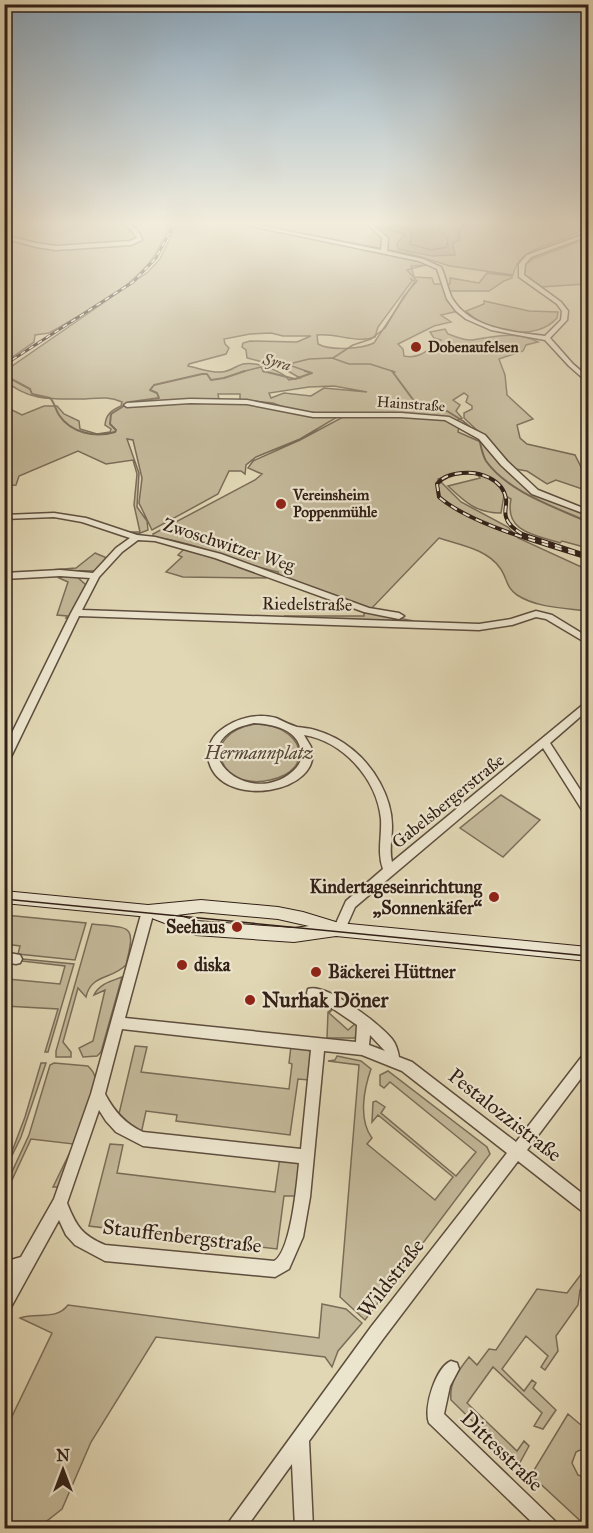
<svg xmlns="http://www.w3.org/2000/svg" width="593" height="1533" font-family="'IM FELL Great Primer',serif">
<style>
.green{fill:#c3b899;stroke:#7a6c58;stroke-width:1.5;fill-rule:evenodd}
.water{fill:#a6997f;stroke:#786955;stroke-width:1.5}
.lines{fill:none;stroke-linecap:round;stroke-linejoin:round}
.shore{stroke:#6c5c4b;stroke-width:1.5}
.stream-far1{stroke:#786955;stroke-width:1.5}
.stream{stroke:#786955;stroke-width:2}
.street-casing{stroke:#5e4e3e;stroke-width:3}
.secondary-casing{stroke:#322017;stroke-width:2}
.street{fill:#ece5ce;fill-rule:evenodd}
.secondary{fill:#ece5ce;fill-rule:evenodd}
.tram{stroke:#322017;stroke-width:1.5}
.rail-far1-casing{stroke:#322017;stroke-width:3}
.rail-casing{stroke:#322017;stroke-width:4}
.rail-far1{stroke:#ece5ce;stroke-width:1.5;stroke-dasharray:5;stroke-linecap:butt}
.rail{stroke:#ece5ce;stroke-width:2;stroke-dasharray:7;stroke-linecap:butt}
.poi-dot{fill:#8f2418;stroke:#ece5ce;stroke-width:2}
.labels{text-anchor:middle;dominant-baseline:central;stroke-width:4.5;stroke-linejoin:round;paint-order:stroke}
.far-poi-label{font-size:15px;font-weight:bold;fill:#322017;stroke:#ece5ce;text-anchor:start}
.far-street-label{font-size:15px;fill:#322017;stroke:#ece5ce}
.far-water-label{font-size:16px;font-style:italic;fill:#5b4a3b;stroke:#ece5ce}
.street-label{font-size:18px;fill:#322017;stroke:#ece5ce}
.park-label{font-size:18px;font-style:italic;fill:#564638;stroke:#ece5ce}
.poi-label{font-size:18px;font-weight:bold;fill:#322017;stroke:#ece5ce;text-anchor:end}
.near-poi-label{font-size:21px;font-weight:bold;fill:#322017;stroke:#ece5ce;text-anchor:start}
.near-street-label{font-size:21px;fill:#322017;stroke:#ece5ce}
</style>
<rect width="100%" height="100%" fill="#e1d7b4"/>
<filter id="stains"><feTurbulence type="fractalNoise" baseFrequency=".00333" numOctaves="4"/><feColorMatrix values="0 0 0 0 .2 0 0 0 0 .09 0 0 0 0 .02 0 0 0 .5 -.17"/></filter>
<radialGradient id="worn" r=".72"><stop offset=".6" stop-color="#630" stop-opacity="0"/><stop offset="1" stop-color="#630" stop-opacity=".3"/></radialGradient>
<!-- green -->
<path class="green" d="M5 222H171C165 235 160 248 152 259 130 289 89 309 58 328L49 333 35 335 34 342 5 362Z
M228 222 419 261 428 265 411 266 414 277 432 278 434 284H450V278L479 283 487 273 512 276V278L504 281 489 291H445L451 305 458 311 441 315 451 322 434 326 398 344 403 349 404 356C420 360 430 348 441 340L434 338 430 332 445 329 448 334C454 336 465 341 472 340 493 337 516 330 538 342L526 345 523 351 499 359 505 375 507 395 533 419 517 425 520 438 527 444 575 455 588 481V491L556 480 547 484 527 471 515 469 498 450 464 418V413L472 409V406L466 402 468 396 464 393 453 400 460 405 456 411 462 418 455 422 459 426 458 432 483 443 491 449 508 470 532 492 588 516V552L582 551 584 547 562 541 560 543C535 535 504 532 511 499L504 495 501 513C476 513 465 502 448 486L480 478 475 472 455 473 438 479 461 502 508 527 518 538 588 570V611C565 608 537 608 517 595 506 588 507 577 500 568 487 549 460 545 439 538L371 609 279 575 278 572C236 563 196 542 153 537V534L255 480 262 474 248 468 253 461 300 440 343 417 397 414H324L288 409 273 403 240 400V394H218L219 400H173L175 403H243L273 406 308 415 339 416 300 439 256 457 246 465 245 474 241 471H229L218 494 152 530 139 503 142 478 133 440 127 439 139 473 137 507 147 521 148 530 138 534 130 532H140L134 505 137 474 133 460 106 464 78 451 19 476 16 485 5 486 4 406 22 415 44 406H57L64 414 79 421 80 429 97 434 110 432 111 429 105 425C106 414 112 410 121 406L122 402C109 396 99 398 85 399 55 399 28 402 5 380V371L148 272 160 259 177 224 183 222ZM411 279 415 281 374 343C361 349 331 351 318 344L317 335C337 333 358 344 375 337L378 327 412 281ZM271 333 283 336H311L297 342 250 341 243 343 242 347 246 350 247 358 279 366 300 378 289 380C284 372 256 361 243 364 235 366 230 372 221 372 210 373 199 368 188 366L189 364 226 354 229 348 225 344 224 339 250 334ZM334 386 367 392 324 388 311 396 284 393 271 398 269 393 309 387Z
M241 222H588V227C570 239 534 246 522 258 516 263 515 269 513 275L450 266 411 254Z
M588 238V289L585 284 541 287 524 276 525 265 533 259Z
M484 301 529 311 558 312 557 318C536 342 488 333 466 311L484 304Z
M185 548 267 575 266 578 183 577 166 572 182 557 178 555Z
M95 553 107 558 95 571 50 570 76 568Z
M66 575 76 576 86 585 70 617 66 618 67 616 57 615 68 582 59 578Z
M364 612 414 621 293 619 284 616H364Z
M255 724C303 724 318 770 270 780 220 792 196 734 255 724Z
M501 795 540 820 503 857 460 828Z
M5 915 86 923 75 960 18 954 20 946 5 944Z
M92 924C132 928 136 924 126 965 111 980 91 974 86 997L78 988 63 1042 71 1052V1057H56V1051Z
M22 959 74 964 48 1052H45L58 1009 5 1006V989L8 979 60 984 65 966 21 961Z
M122 977 101 1052 97 1056 83 1057 79 1048 93 1041 105 990 94 995C99 984 111 981 122 977Z
M338 1004 329 1013 348 1030 356 1023 359 1026 358 1036 354 1038H327L328 1012Z
M135 1046 147 1047 141 1072 289 1089 292 1064 289 1063 291 1046 306 1047V1050L312 1051 309 1080 298 1079 290 1135 176 1121 177 1115 146 1111 141 1134 118 1118Z
M337 1056 361 1061 371 1069C364 1089 358 1119 372 1138L367 1144 435 1200 453 1177 378 1115 372 1122 373 1102 376 1101 385 1107 381 1113 456 1176 476 1152 390 1082 384 1088 380 1085V1075L388 1071 487 1147 490 1154 365 1320 340 1297 359 1065 328 1061 335 1060Z
M41 1063H46L21 1137 5 1170 25 1117Z
M54 1063 88 1066C91 1069 95 1073 95 1078 96 1097 68 1170 58 1187H53L74 1144 31 1139 5 1195V1187L29 1135 50 1065Z
M110 1144 123 1145 117 1173 275 1192 280 1157 300 1160 296 1196H284L277 1249 89 1226Z
M588 1265V1279L580 1290 578 1305 556 1336 558 1351 545 1370 541 1367 548 1356 526 1336 502 1369 524 1391 532 1380 536 1383 533 1388 556 1410 543 1429 534 1426 542 1413 493 1367 467 1403 517 1451 524 1441 529 1446 518 1466 451 1400C449 1383 458 1371 469 1357L477 1365 489 1349 496 1350 537 1289 567 1293Z
M322 1304 346 1309 362 1323 338 1351 332 1367 325 1357 156 1337 91 1442 62 1509 38 1528H5V1431L52 1333 20 1318C36 1312 56 1321 68 1305L319 1338Z
M568 1414 588 1431V1453L580 1450 576 1452 572 1463 578 1475 588 1478V1528L531 1475Z"/>
<!-- water -->
<path class="water" d="M375 222H467L459 233 460 240 453 243 455 255 432 256 398 249 397 243 405 234 385 229Z"/>
<g class="lines">
<!-- shore -->
<path class="shore" d="M387 222 408 229 412 234 410 244 431 250 447 247 448 238 439 231 440 222"/>
<!-- stream-far1 -->
<path class="stream-far1" d="M333 358 353 345 371 339 385 328 404 296 417 281 407 270 425 265
M241 372 261 367 264 372
M309 372 292 366 293 363 309 359 332 358 349 364H370L395 372"/>
<!-- stream -->
<path class="stream" d="M263 371 295 379 312 373 305 371
M392 371 414 401 447 411 463 421 476 432
M4 375 30 389 32 394 50 398C55 403 55 409 59 415 71 433 95 438 115 432L116 430 110 424 111 414 130 402 159 398 157 393 150 390 154 385 202 374H207L211 380 224 378 245 371
M479 438C481 446 482 454 486 461 508 492 555 507 588 522"/>
<defs>
<path id="street" d="M121 222C131 222 140 231 142 240L131 245 56 250 36 247 4 238V235L36 243 56 246 130 241 137 238 133 232Z
M232 222H243L381 250 382 238 365 222H370L388 238 387 251 423 259 441 267C446 277 447 288 452 298 470 329 514 332 545 336L561 320 562 311 557 304 519 277V264L527 255 588 233V236L531 257 525 264 524 275 561 302 568 311 567 320 550 338 573 364 588 377V382L586 381 569 366 545 340 491 330 466 319 456 311 447 299 437 269 419 261Z
M190 399 247 400 313 413H401L449 417 485 435 507 461 538 490 588 510V515L532 494 501 465 479 439 445 420 401 417H313L247 404 190 403 127 407 124 405 127 403Z
M54 513 86 518 137 535 155 537 221 554 369 608 399 613 404 616 399 619 364 612 215 558 155 541 138 540 122 552 99 577 82 610 479 624 511 619 536 611 552 615 588 637V644L546 619 536 617 512 625 479 630 79 616 9 761 4 765V749L71 613 90 578 60 576 4 579V573L60 570 93 573 116 548 130 538 82 522 54 517 4 519V515Z
M588 702V710L550 743 588 802V814L584 813 543 748 355 907 343 934 339 935 335 934 333 930 346 901 383 869C377 852 382 837 381 819 377 779 343 741 304 735 306 739 309 743 311 747 325 792 223 811 209 762 206 750 211 737 221 730 236 718 257 713 276 718 283 721 290 725 297 727 303 728 309 728 315 730 343 738 366 757 380 783 387 796 392 811 392 826 392 839 389 850 392 862L585 703ZM254 723C272 724 299 729 301 752 302 761 299 766 292 772 250 808 185 753 237 728 242 726 249 724 254 723Z
M148 906 152 907 154 911 125 1018 356 1042 357 1025 326 1004 308 997 307 993 308 989C326 982 381 1025 392 1039 396 1044 398 1051 399 1057L412 1062 516 1142 583 1055 588 1053V1069L527 1150 588 1198V1214L583 1212 518 1161 383 1339 309 1441 313 1528H295L292 1464 246 1528H226L229 1522 371 1327 507 1153 402 1071 362 1055 324 1051 310 1197 303 1237 289 1269 275 1277 105 1261 75 1245 66 1235 59 1220 10 1309 4 1311V1287L11 1276 4 1278V1262L21 1257 54 1199 91 1094 142 911 144 907ZM122 1029 311 1050 301 1149 143 1132C125 1124 114 1111 105 1094ZM370 1035 385 1051 369 1045ZM99 1110 106 1121 116 1132 143 1146 299 1163C297 1183 291 1252 274 1261L105 1245C82 1235 76 1226 67 1203Z
M4 952 20 955 22 959 20 963 16 964 4 962Z
M451 1361 457 1363 459 1369 450 1386 444 1414 556 1522 559 1528H538L429 1423C423 1408 436 1367 451 1361Z"/>
<path id="secondary" d="M4 891 148 905 201 900 278 907 303 912 339 923 588 947V961L336 936 294 942 196 935 149 917 4 903ZM201 912 278 919 309 926 294 928 196 921 177 915Z"/>
</defs>
<!-- street casing -->
<use href="#street" class="street-casing"/>
<!-- secondary casing -->
<use href="#secondary" class="secondary-casing"/>
<!-- street -->
<use href="#street" class="street"/>
<!-- secondary -->
<use href="#secondary" class="secondary"/>
<!-- tram -->
<path class="tram" d="M4 899 588 956"/>
<defs>
<path id="rail-far1" d="M4 365 133 282 156 258 175 222"/>
<path id="rail" d="M588 556 522 534C516 530 508 525 506 517 504 511 507 505 506 499 503 479 479 471 462 473 452 474 443 476 437 484L439 497C471 525 546 544 588 558"/>
</defs>
<!-- rail-far1 casing -->
<use href="#rail-far1" class="rail-far1-casing"/>
<!-- rail casing -->
<use href="#rail" class="rail-casing"/>
<!-- rail-far1 -->
<use href="#rail-far1" class="rail-far1"/>
<!-- rail -->
<use href="#rail" class="rail"/>
</g>
<!-- sky -->
<linearGradient id="sky" x2="0" y2="1"><stop stop-color="#8da9be"/><stop offset="0.51" stop-color="#f2eddd"/><stop offset="1" stop-color="#f2eddd" stop-opacity="0"/></linearGradient>
<rect width="593" height="437" fill="url(#sky)"/>
<!-- markers -->
<g class="poi-dot">
<circle cx="416" cy="347" r="6"/>
<circle cx="281" cy="504" r="6"/>
<circle cx="494" cy="897" r="6"/>
<circle cx="237" cy="927" r="6"/>
<circle cx="182" cy="965" r="6"/>
<circle cx="316" cy="972" r="6"/>
<circle cx="250" cy="1000" r="6"/>
</g>
<g class="labels">
<!-- far-poi labels -->
<g class="far-poi-label">
<text x="428" y="347">Dobenaufelsen</text>
<text x="293" y="495">Vereinsheim<tspan x="293" dy="17">Poppenmühle</tspan></text>
</g>
<!-- far-street labels -->
<g class="far-street-label">
<text transform="translate(411 404) rotate(4)">Hainstraße</text>
</g>
<!-- far-water labels -->
<g class="far-water-label">
<text transform="translate(277 362) rotate(14)">Syra</text>
</g>
<!-- street labels -->
<g class="street-label">
<text transform="translate(229 545) rotate(18)">Zwoschwitzer Weg</text>
<text transform="translate(307 604) rotate(1)">Riedelstraße</text>
<text transform="translate(448 801) rotate(-39)">Gabelsbergerstraße</text>
</g>
<!-- park labels -->
<g class="park-label">
<text x="259" y="753">Hermannplatz</text>
</g>
<!-- poi labels -->
<g class="poi-label">
<text x="482" y="887">Kindertageseinrichtung<tspan x="482" dy="21">„Sonnenkäfer“</tspan></text>
<text x="225" y="927">Seehaus</text>
<text x="194" y="965" text-anchor="start">diska</text>
<text x="328" y="972" text-anchor="start">Bäckerei Hüttner</text>
</g>
<!-- near-poi labels -->
<g class="near-poi-label">
<text x="262" y="1000">Nurhak Döner</text>
</g>
<!-- near-street labels -->
<g class="near-street-label">
<text transform="translate(505 1115) rotate(38)">Pestalozzistraße</text>
<text transform="translate(182 1236) rotate(7)">Stauffenbergstraße</text>
<text transform="translate(391 1278) rotate(-52)">Wildstraße</text>
<text transform="translate(502 1451) rotate(44)">Dittesstraße</text>
</g>
</g>
<!-- margin -->
<rect width="593" height="1533" fill="none" stroke="#e1d7b4" stroke-width="24"/>
<rect x="6" y="6" width="581" height="1521" fill="none" stroke="#322017" stroke-width="3"/>
<rect x="12" y="12" width="569" height="1509" fill="none" stroke="#322017" stroke-width="1.5"/>
<!-- north arrow -->
<g transform="translate(63 1470)" stroke="#ece5ce" stroke-width="4.5" paint-order="stroke">
<path d="M0-4.5L10 22L0 15L-10 22Z" fill="#322017"/>
<text y="-9" font-size="16" font-weight="bold" text-anchor="middle" fill="#322017">N</text>
</g>
<rect width="100%" height="100%" filter="url(#stains)"/>
<rect width="100%" height="100%" fill="url(#worn)"/>
</svg>
